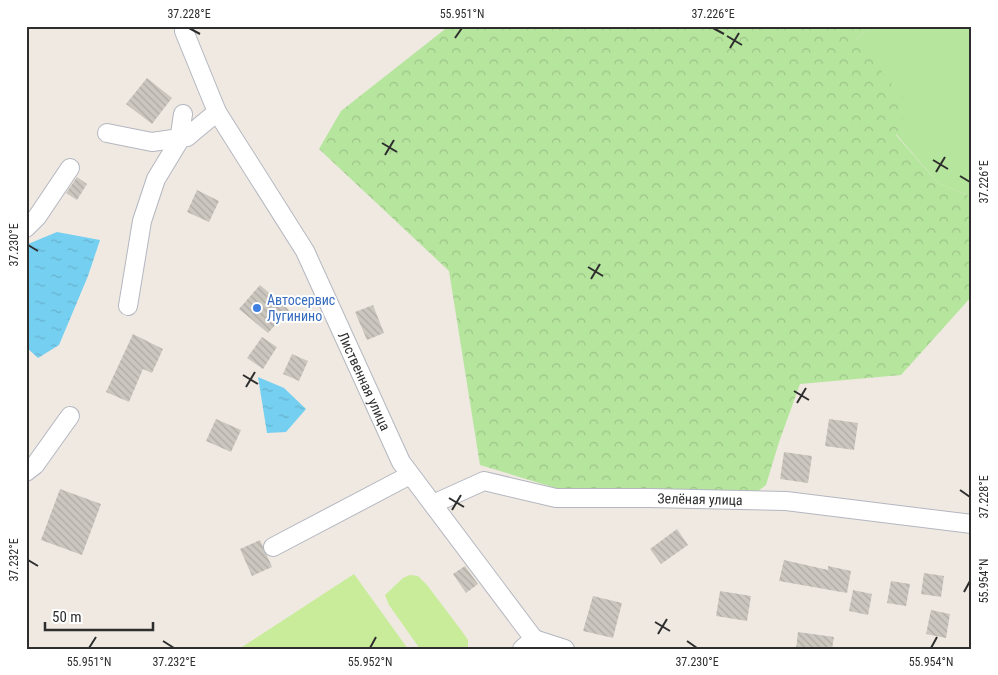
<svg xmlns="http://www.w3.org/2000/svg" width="998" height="675" font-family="'Roboto Condensed',sans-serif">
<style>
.grass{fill:#b6e59e}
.forest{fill:url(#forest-crowns)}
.pitch{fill:#c9ec9a}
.water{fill:url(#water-ripples)}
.building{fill:url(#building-back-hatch)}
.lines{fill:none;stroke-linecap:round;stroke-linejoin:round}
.minor-casing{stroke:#b4b7c1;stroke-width:20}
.minor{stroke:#fff;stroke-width:18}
.ticks{fill:none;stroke:#2e2e2e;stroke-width:2}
.shop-dot{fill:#3f7fe0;stroke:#fff;stroke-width:2}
.labels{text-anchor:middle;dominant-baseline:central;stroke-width:4;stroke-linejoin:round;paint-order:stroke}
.shop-label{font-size:14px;fill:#366cbe;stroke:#fff;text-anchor:start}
.street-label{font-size:14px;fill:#2e2e2e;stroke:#fff}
.neatline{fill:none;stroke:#2e2e2e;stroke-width:2}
.ticks-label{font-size:12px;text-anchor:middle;fill:#2e2e2e}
</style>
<defs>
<pattern id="forest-crowns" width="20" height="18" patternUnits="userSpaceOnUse" patternTransform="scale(1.25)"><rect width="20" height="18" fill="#b6e59e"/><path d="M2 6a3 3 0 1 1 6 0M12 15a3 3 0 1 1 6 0" fill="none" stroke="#9dc588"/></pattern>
<pattern id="water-ripples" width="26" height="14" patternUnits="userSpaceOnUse" patternTransform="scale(1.25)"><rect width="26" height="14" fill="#75cff0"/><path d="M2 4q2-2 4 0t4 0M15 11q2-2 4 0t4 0" fill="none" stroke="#66b2ce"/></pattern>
<pattern id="building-back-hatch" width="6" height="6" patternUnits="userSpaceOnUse" patternTransform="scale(1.25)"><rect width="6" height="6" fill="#cbc7bf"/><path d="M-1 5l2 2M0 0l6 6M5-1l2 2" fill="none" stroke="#afaba4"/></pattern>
</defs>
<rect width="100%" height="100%" fill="#efe9e1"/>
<!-- grass -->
<path class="grass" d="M873 26H972V197L938 183 896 134 856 39Z"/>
<!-- forest -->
<path class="forest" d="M449 26H873L856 39 908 104 896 135 938 183 972 197V296L901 375 800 384 779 442 766 485 741 504 693 495 626 489H559L480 465 449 271 319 149 341 111Z"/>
<!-- pitch -->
<path class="pitch" d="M354 574 408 649H239Z
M410 575 418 576 427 585 461 630 468 640V649H420L389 605 385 595 403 578Z"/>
<!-- water -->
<path class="water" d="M57 232 100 240 88 276 59 345 38 358 26 347V247L28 244Z
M258 377 284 388 306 409 286 432 267 433Z"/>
<!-- building -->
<path class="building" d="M147 78 172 98 152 124 126 104Z
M77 177 87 184 77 200 66 193Z
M197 190 219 201 209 222 187 212Z
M260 285 289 310 268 333 239 309Z
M373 305 384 333 367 340 355 312Z
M133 334 163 349 152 373 143 369 129 402 106 392Z
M262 337 277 347 263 369 247 358Z
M292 354 308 361 299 381 283 374Z
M216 419 241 430 231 452 206 441Z
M829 419 858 423 854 450 825 446Z
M784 452 812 456 808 483 780 479Z
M60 489 101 504 82 555 41 540Z
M677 529 688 545 661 564 650 549Z
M260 540 272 567 252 576 240 549Z
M784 560 828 570V566L851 571 847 593 779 581Z
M465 566 478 584 466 593 453 574Z
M924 573 944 576 941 597 921 594Z
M891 581 910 584 906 606 887 603Z
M853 590 872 594 868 615 849 611Z
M720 591 751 596 747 621 716 616Z
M593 596 622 603 613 638 583 631Z
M931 610 950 614 946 638 926 634Z
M798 632 834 637 832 649H796Z"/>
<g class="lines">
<defs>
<g id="minor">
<path id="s1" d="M184 26V31L217 112 305 251 401 462 534 639"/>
<path d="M107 133 152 142 187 137 217 112"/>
<path d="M26 228 37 217 70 168"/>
<path d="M128 306 142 221 156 179 179 141 183 114"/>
<path d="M26 472 35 465 70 416"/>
<path id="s2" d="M433 504 484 481 556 498H650L786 501 972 524"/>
<path d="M273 547 410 475"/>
<path d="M522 649 534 639 565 649"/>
</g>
</defs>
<!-- minor casing -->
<use href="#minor" class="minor-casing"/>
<!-- minor -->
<use href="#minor" class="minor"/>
</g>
<!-- ticks -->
<path class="ticks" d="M189 28 200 34M713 28 724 34M727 36 742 45M455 38 462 28M730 48 739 33M382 143 397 152M385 155 394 140M933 160 948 169M936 172 945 157M960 176 970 182M28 245 38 251M588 267 603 276M591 279 600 264M243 375 258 384M246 387 255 372M794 391 809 400M797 403 806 388M960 490 970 497M449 498 464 507M452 510 461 495M28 560 38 566M964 592 970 581M655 622 670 631M658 634 667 619M163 641 174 648M687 641 697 648M89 648 96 637M370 648 376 637M931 648 937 637"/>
<!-- markers -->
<circle class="shop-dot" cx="257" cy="308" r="5"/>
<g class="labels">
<!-- shop labels -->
<g class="shop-label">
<text x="267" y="300">Автосервис<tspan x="267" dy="16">Лугинино</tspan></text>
</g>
<!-- street labels -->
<g class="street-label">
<text stroke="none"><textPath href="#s1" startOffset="400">Лиственная улица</textPath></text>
<text stroke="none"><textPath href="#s2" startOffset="274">Зелёная улица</textPath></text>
</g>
</g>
<!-- border -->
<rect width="998" height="675" fill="none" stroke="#ffffff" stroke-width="55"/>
<!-- scale -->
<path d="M45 622v8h108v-8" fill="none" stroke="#2e2e2e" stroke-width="2.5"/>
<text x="52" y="622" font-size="15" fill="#2e2e2e" stroke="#ffffff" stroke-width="4" paint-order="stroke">50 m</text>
<rect x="28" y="28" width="942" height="620" class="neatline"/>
<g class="ticks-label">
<text x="189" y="18">37.228°E</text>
<text x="462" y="18">55.951°N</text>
<text x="713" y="18">37.226°E</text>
<text transform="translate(984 182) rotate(-90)" y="4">37.226°E</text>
<text transform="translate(14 245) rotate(-90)" y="4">37.230°E</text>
<text transform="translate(984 497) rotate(-90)" y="4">37.228°E</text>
<text transform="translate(14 560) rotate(-90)" y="4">37.232°E</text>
<text transform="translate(984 581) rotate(-90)" y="4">55.954°N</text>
<text x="89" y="666">55.951°N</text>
<text x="174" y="666">37.232°E</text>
<text x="370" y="666">55.952°N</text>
<text x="697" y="666">37.230°E</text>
<text x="931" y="666">55.954°N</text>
</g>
</svg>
